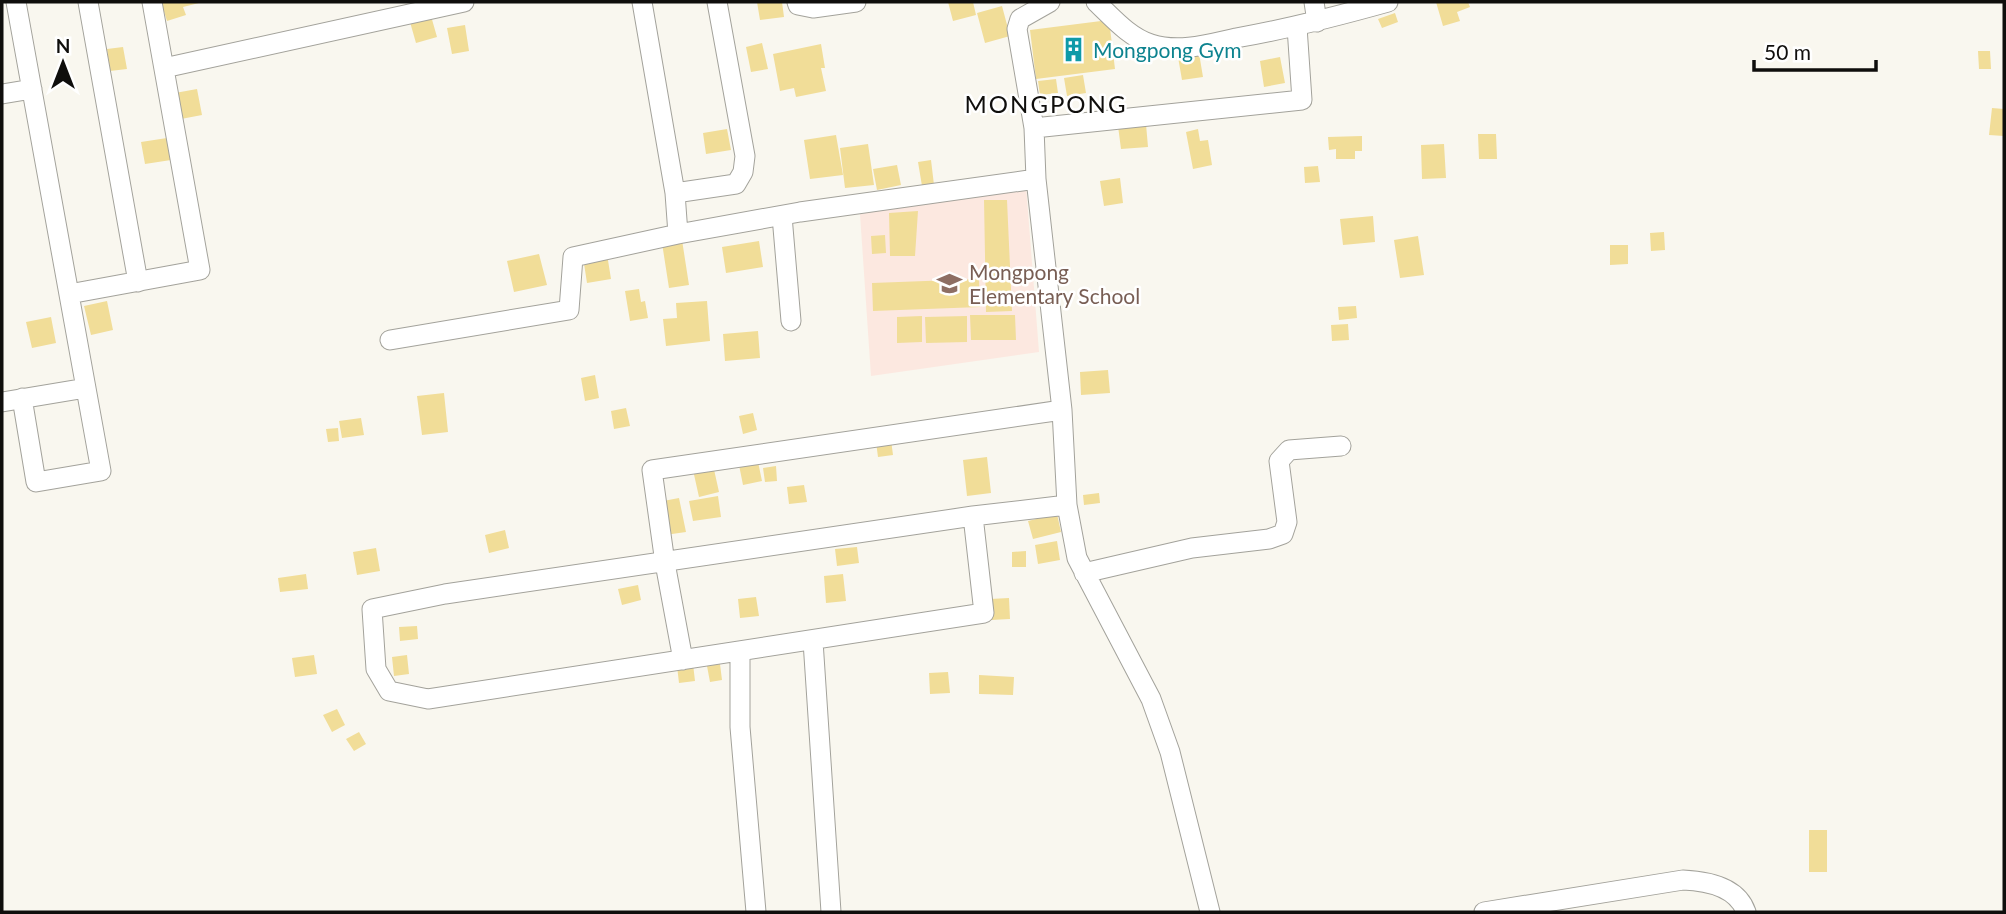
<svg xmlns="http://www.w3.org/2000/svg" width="2006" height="914" font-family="Lato,sans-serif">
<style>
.education{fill:#fce8e0}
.building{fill:#f1dd98}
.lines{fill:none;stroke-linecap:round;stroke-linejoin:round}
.minor-casing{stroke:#a3a29b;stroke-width:21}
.minor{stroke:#fff;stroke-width:19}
.labels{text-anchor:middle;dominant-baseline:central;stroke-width:5;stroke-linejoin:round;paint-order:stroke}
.culture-label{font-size:21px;fill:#0d838f;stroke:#fff;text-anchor:start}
.education-label{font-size:21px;fill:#785e54;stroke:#fff;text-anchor:start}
.quarter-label{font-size:24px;letter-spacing:2px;fill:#0f0e0c;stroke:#fff}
</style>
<rect width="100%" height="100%" fill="#f9f7ef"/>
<!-- education -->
<path class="education" d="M1026 186 1039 352 871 376 860 214Z"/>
<!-- building -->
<path class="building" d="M161 2H199V3L183 7 186 15 167 21Z
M757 2H782L784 17 760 20Z
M948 2H973L976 15 953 21Z
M1436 2H1468L1470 7 1457 12 1460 21 1443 26Z
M1002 6 1010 36 985 43 977 13Z
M1395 13 1398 22 1382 28 1378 19Z
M431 16 437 37 416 43 410 22Z
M1109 20 1115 69 1036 79 1030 30Z
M465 25 469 51 452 54 447 28Z
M762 43 768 69 751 72 746 47Z
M821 44 825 68H821L826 91 796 97 794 88 780 91 773 54Z
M123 47 127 69 110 71 107 49Z
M1978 51H1990L1991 69H1979Z
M1199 53 1203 77 1182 80 1178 57Z
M1280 57 1285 83 1264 87 1260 61Z
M1083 75 1086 93 1067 96 1064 78Z
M1056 79 1058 93 1040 95 1038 81Z
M197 89 202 115 181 119 175 93Z
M1992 108 2004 109V136L1989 135Z
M1146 124 1148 147 1121 149 1118 126Z
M727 129 731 150 706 154 703 133Z
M1198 129 1200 141 1208 140 1212 165 1193 169 1186 132Z
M1478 134H1496L1497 159H1479Z
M836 135 843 175 810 179 804 140Z
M1362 136V151H1355V159H1336V149L1329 150 1328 137Z
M167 138 171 160 145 164 141 142Z
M868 144 874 185 845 188 840 148Z
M1444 144 1446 178 1422 179 1421 145Z
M931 160 934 185 922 186 918 162Z
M897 165 901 185 877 190 873 169Z
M1318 166 1320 182 1305 183 1304 167Z
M1120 178 1123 203 1104 206 1100 181Z
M984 200H1007L1012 311 986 312Z
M918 211 915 256H890L889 213Z
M1373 216 1375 242 1343 245 1340 219Z
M1664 232 1665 250 1651 251 1650 233Z
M885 235 886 253 872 254 871 236Z
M1418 236 1424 275 1400 278 1394 240Z
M682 240 689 285 669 288 662 243Z
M759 241 763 267 726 273 722 247Z
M1610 245H1628V264L1610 265Z
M539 254 547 285 514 292 507 261Z
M607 254 611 279 587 283 583 257Z
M979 279 980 307 873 311 872 283Z
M639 289 641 302 645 301 648 318 630 321 625 291Z
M107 301 113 330 91 335 84 306Z
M707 301 710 341 666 346 663 319 677 318 676 303Z
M1356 306 1357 318 1339 320 1338 307Z
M970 315H1015L1016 340H971Z
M922 316V342L897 343V317Z
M967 316V342L926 343 925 317Z
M51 317 56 343 32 348 26 322Z
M1348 324 1349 340 1332 341 1331 325Z
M758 331 760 358 725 361 723 334Z
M1108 370 1110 393 1081 395 1080 372Z
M595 375 599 398 585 401 581 378Z
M444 393 448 432 422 435 417 396Z
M626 408 630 426 614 429 611 411Z
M753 413 757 430 743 434 739 416Z
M361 418 364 435 342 438 339 421Z
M338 428 339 441 328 442 326 429Z
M891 440 893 455 878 457 876 442Z
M757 457 762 481 743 485 738 460Z
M987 457 991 493 967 496 963 460Z
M713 465 719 492 699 497 693 470Z
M776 466 777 481 765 482 763 468Z
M804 485 807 502 789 504 787 487Z
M1099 493 1100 503 1084 505 1083 495Z
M718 496 721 517 693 521 689 501Z
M679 498 686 532 665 535 658 502Z
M1057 514 1061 532 1033 539 1028 521Z
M505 530 509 548 489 553 485 535Z
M1057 541 1060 560 1038 564 1035 545Z
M857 547 859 563 837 566 835 549Z
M376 548 380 571 357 575 353 552Z
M1026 551V567H1012V552Z
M306 574 308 589 280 592 278 578Z
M843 574 846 601 826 603 824 576Z
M638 585 641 600 622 605 618 589Z
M756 597 759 616 740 618 738 599Z
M1009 598 1010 619 991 620 990 599Z
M417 626 418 639 400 641 399 627Z
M314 655 317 674 295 677 292 658Z
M407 655 409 674 394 676 392 657Z
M693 664 695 681 679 683 677 666Z
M720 664 722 680 710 682 707 666Z
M948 672 950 693 930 694 929 673Z
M979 675 1014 677 1013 695 979 694Z
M337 709 345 725 332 732 323 715Z
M359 732 366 744 354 751 346 739Z
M1809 830H1827V872H1809Z"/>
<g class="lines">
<defs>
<path id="minor" d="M16 2 101 471 36 482 22 398
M88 2 138 282
M642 2 675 193 678 234
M797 2 798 5 813 8 856 2
M1050 2 1020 19 1017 29 1034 128 1036 179 1062 410 1067 505 1077 558 1151 699 1170 752 1210 912
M1096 2C1113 18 1129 37 1151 44 1179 53 1209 44 1236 38 1288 29 1338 16 1388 2
M1314 2 1317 22
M164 68 464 2
M2 94 32 89
M1034 128 1302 100 1297 27
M675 193 736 184 743 172 745 156 717 2
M782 216 791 321
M69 294 200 270 152 2
M390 340 569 310 573 257 678 234 800 212 1036 179
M2 402 86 388
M973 516 984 613 428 699 389 691 376 669 372 609 445 594 973 516 1067 505
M1084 573 1192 548 1269 539 1283 534 1287 522 1279 461 1289 450 1341 446
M813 641 831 912
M740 651V727L756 912
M683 660 665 563 652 470 1062 410
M1484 912 1683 880C1707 881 1737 886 1746 912"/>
</defs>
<!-- minor casing -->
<use href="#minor" class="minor-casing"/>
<!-- minor -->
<use href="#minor" class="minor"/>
</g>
<!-- icons -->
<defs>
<symbol id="building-bare" viewBox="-9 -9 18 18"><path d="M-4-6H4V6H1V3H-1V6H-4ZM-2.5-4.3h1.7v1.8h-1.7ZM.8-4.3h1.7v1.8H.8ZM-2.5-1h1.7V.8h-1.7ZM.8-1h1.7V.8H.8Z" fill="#0f9aa8" stroke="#fff" stroke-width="2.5" paint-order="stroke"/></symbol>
<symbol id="school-bare" viewBox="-9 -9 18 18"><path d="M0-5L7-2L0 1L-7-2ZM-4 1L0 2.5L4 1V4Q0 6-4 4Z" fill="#8d6e63" stroke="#fff" stroke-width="2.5" paint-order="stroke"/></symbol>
</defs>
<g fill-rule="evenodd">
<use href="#building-bare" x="1056" y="32" width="35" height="35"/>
<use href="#school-bare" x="932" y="266" width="35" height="35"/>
</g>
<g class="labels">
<!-- culture labels -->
<g class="culture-label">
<text x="1093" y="49">Mongpong Gym</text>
</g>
<!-- education labels -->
<g class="education-label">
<text x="969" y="271">Mongpong<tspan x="969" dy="24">Elementary School</tspan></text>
</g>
<!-- quarter labels -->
<g class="quarter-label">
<text x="1046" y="103">MONGPONG</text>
</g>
</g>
<!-- border -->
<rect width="2006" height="914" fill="none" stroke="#0f0e0c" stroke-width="7"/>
<!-- north arrow -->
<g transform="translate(63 63)" stroke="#ffffff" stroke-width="5" paint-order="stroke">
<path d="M0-5L12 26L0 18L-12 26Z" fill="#0f0e0c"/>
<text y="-10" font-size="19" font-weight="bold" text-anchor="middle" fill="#0f0e0c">N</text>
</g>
<!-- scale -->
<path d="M1754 60v10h122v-10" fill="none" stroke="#0f0e0c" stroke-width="3.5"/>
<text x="1764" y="60" font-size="21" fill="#0f0e0c" stroke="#ffffff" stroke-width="5" paint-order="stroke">50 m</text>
</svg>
